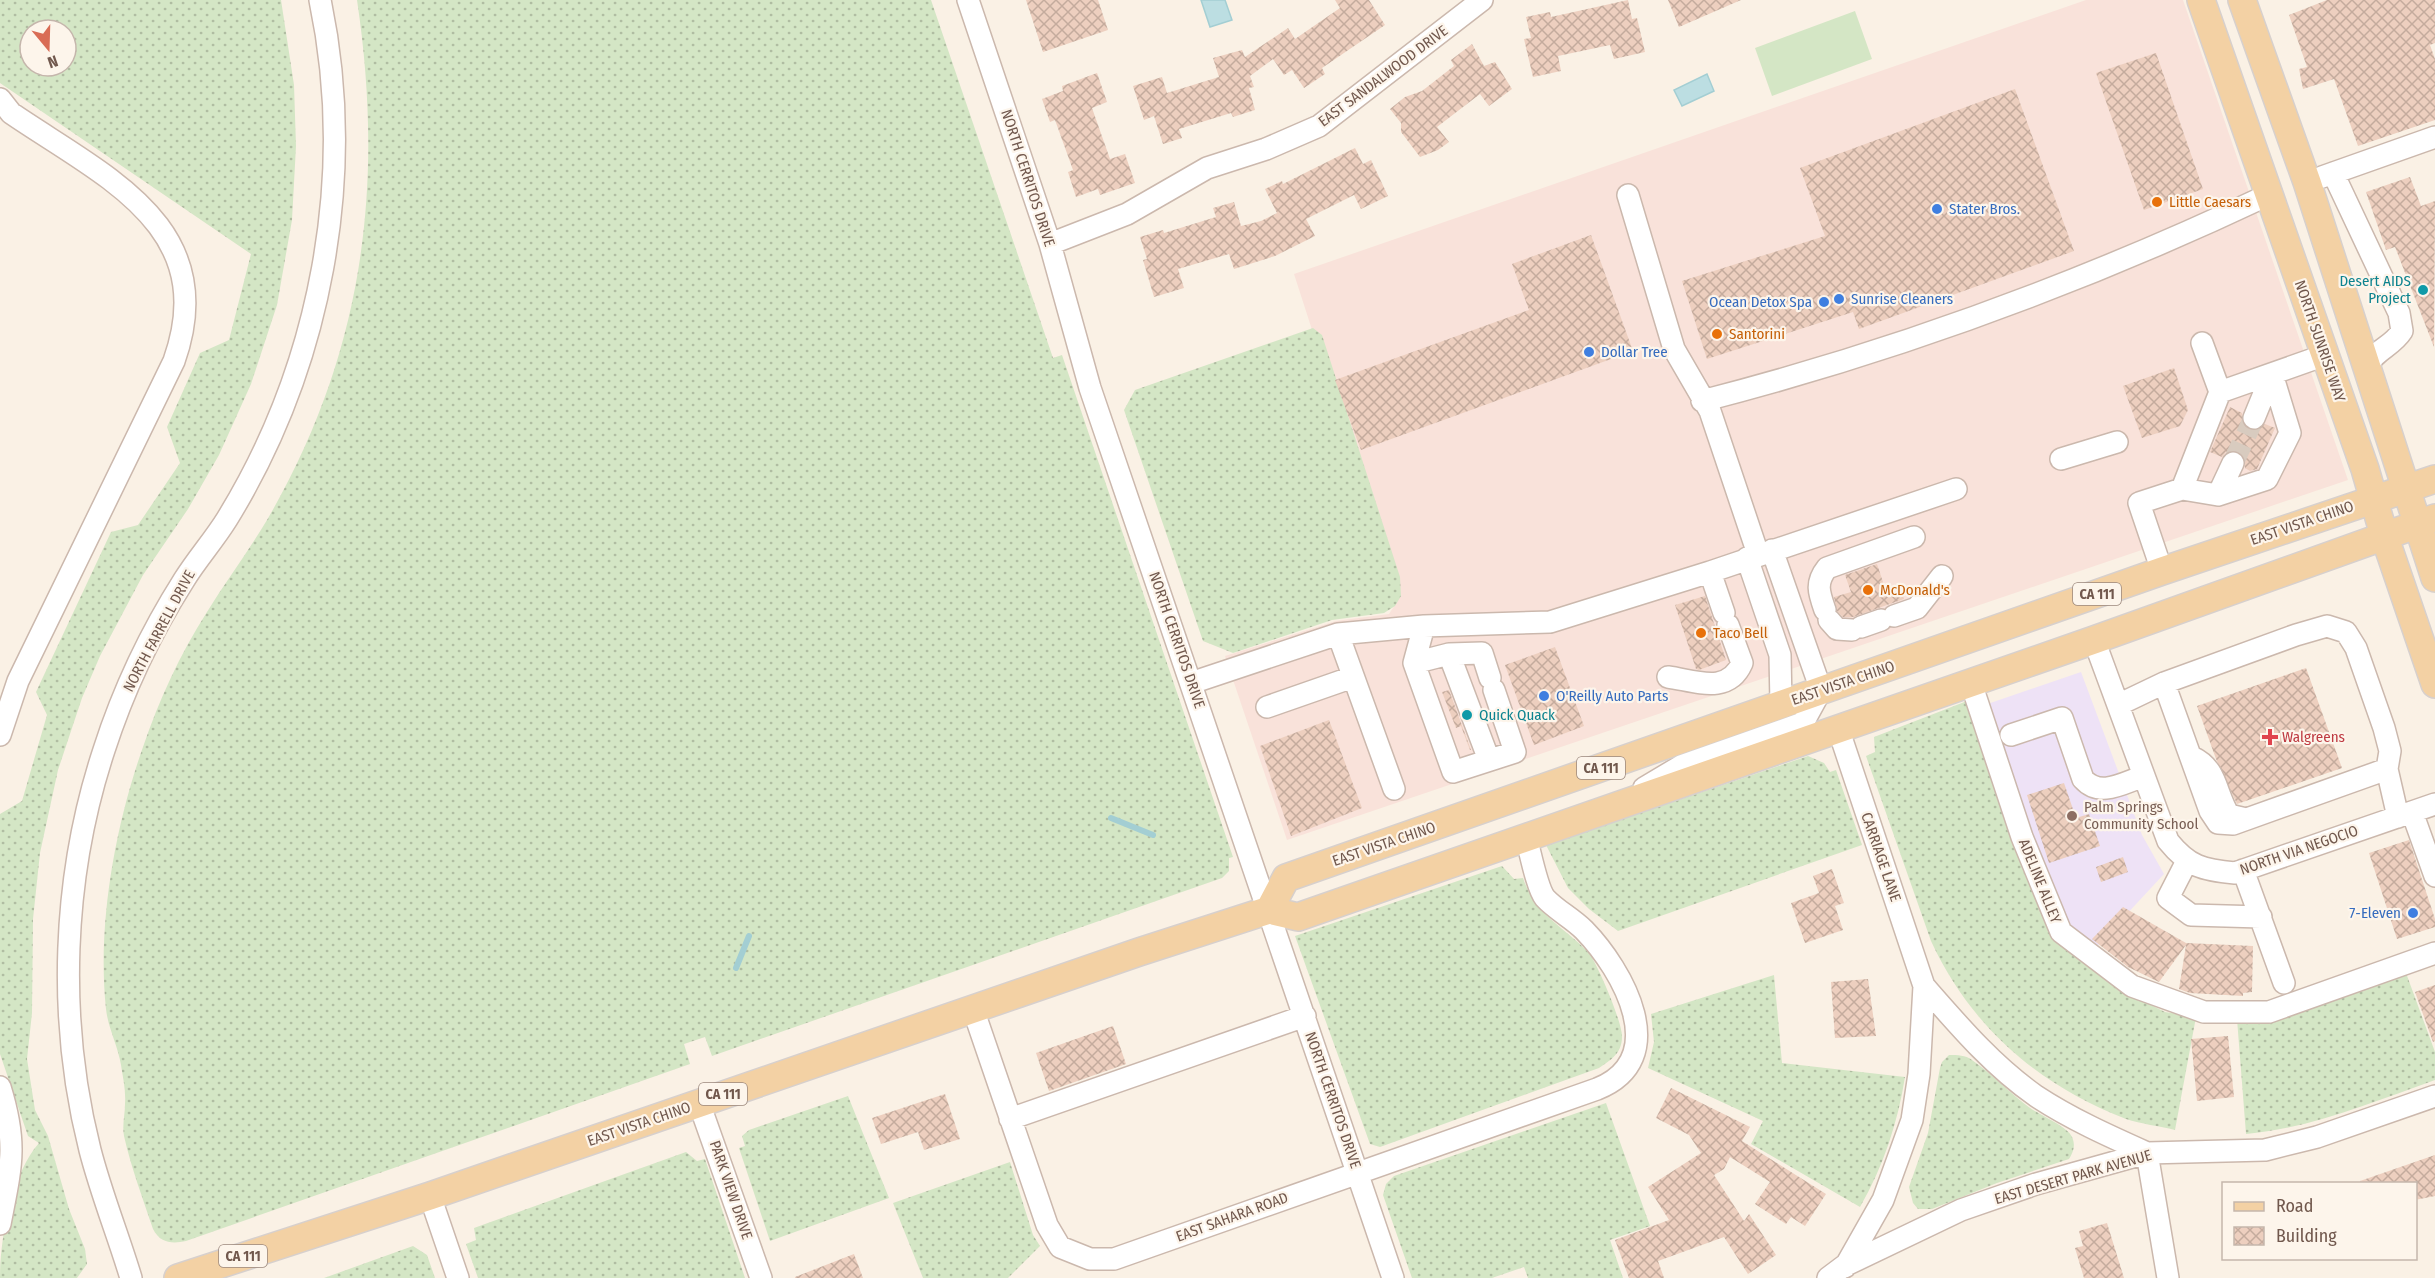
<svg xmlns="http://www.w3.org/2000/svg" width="2435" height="1278" font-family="'Fira Sans Condensed',sans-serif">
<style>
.commercial{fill:#f9e2da}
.education{fill:#eee2f6}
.grass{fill:url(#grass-dots);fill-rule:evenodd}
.pitch{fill:#d4e6c5}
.water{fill:#bcdee2;stroke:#a3ced3;stroke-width:1.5}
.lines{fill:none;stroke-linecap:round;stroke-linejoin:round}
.stream{stroke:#a3ced3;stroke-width:6}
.building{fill:url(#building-cross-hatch)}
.minor-tunnel{stroke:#d8cbbf;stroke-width:21;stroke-dasharray:21 10;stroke-linecap:butt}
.minor-casing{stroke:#cbb8ad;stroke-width:24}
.major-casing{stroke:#d7d0cd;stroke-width:30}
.minor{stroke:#fff;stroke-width:21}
.major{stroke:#f3d1a4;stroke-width:27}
.food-dot{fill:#e8710a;stroke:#fdf5eb;stroke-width:2}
.shop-dot{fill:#3f7fe0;stroke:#fdf5eb;stroke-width:2}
.culture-dot{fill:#0f9aa8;stroke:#fdf5eb;stroke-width:2}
.health-dot{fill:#e0444e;stroke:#fdf5eb;stroke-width:2}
.education-dot{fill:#8d6e63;stroke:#fdf5eb;stroke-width:2}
.labels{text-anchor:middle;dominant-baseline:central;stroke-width:4.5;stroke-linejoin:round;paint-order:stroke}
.shield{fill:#fdf5eb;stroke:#9b877c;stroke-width:1.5}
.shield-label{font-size:14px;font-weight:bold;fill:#71584d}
.street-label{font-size:15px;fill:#71584d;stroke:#fdf5eb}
.food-label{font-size:15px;fill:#c56008;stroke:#fdf5eb;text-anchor:start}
.shop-label{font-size:15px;fill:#366cbe;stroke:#fdf5eb;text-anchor:start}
.culture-label{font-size:15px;fill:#0d838f;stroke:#fdf5eb;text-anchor:end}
.health-label{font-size:15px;fill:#be3a42;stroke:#fdf5eb;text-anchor:start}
.education-label{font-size:15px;fill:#785e54;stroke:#fdf5eb;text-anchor:start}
</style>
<defs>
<pattern id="grass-dots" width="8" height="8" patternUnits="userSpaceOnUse" patternTransform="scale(1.5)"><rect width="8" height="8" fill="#d4e6c5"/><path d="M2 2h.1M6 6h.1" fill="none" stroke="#b0bda2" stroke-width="1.8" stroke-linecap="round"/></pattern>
<pattern id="building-cross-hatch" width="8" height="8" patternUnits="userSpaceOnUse" patternTransform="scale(1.5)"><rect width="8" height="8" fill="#edcfbf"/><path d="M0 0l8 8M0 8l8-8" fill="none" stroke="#c4ab9d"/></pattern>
</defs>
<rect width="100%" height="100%" fill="#faf1e5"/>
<!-- commercial -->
<path class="commercial" d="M2086 0H2183L2348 480 1287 840 1225 656 1336 621 1389 614 1399 599 1294 274Z"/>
<!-- education -->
<path class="education" d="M2081 672 2142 835 2164 874 2085 959 2056 932 1970 710Z"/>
<!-- grass -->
<path class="grass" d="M0 0H281L294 85 296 146 292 220 277 305 251 384 219 455 188 509 143 575 100 656 82 698 58 770 40 853 33 919 32 1013 27 1059 35 1110 48 1136 69 1209 85 1249 87 1264 77 1278H0C0 1237 12 1174 39 1143L28 1136 0 1054V814L22 801 47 715 36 692 111 532 138 525 180 463 167 427 200 353 229 340 251 254 0 83ZM30 30H66V66H30Z
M357 0H931L1053 358 1062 355 1233 857 1229 858V871L1222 878 712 1056 705 1037 684 1044 690 1064 186 1241C172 1244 160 1243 153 1229 143 1199 131 1167 124 1136 122 1125 125 1115 125 1104 126 1091 123 1078 121 1065 118 1046 108 1028 106 1009 97 925 115 826 143 747 159 700 180 654 207 612 226 581 248 552 267 520 363 355 385 187 357 0Z
M1313 328 1322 335 1400 577 1401 596 1395 606 1384 613 1332 620 1233 653 1203 641 1124 410 1135 390Z
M1967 701 2032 883 2129 994 2165 1012 2196 1017 2175 1130C2159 1126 2141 1124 2126 1119 2038 1085 1971 1027 1931 941L1866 756 1875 752 1874 737Z
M1808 756 1824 763 1830 772 1836 770 1862 845 1618 931 1589 909 1568 888 1546 845Z
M1502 866 1514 879 1523 878C1536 916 1562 925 1588 952 1597 962 1623 1024 1622 1037 1622 1053 1611 1060 1599 1068L1380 1147 1370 1144 1295 936Z
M2406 973 2435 1052V1080C2373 1102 2312 1128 2246 1134L2237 1019Z
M1774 975 1782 1063 1905 1077C1898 1122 1883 1167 1860 1207L1751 1144 1763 1121 1648 1068 1654 1042 1651 1014Z
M1949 1055C1958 1055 1965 1055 1972 1060 1992 1074 2010 1093 2030 1108 2040 1115 2068 1127 2072 1137 2076 1146 2073 1152 2069 1159L1997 1183 1932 1209H1918L1913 1203 1909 1187 1928 1133 1940 1068 1942 1062Z
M848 1096 889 1198 770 1241 739 1148 745 1146 742 1136 749 1130Z
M1606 1103 1650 1226 1610 1240 1623 1278H1528L1524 1267 1492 1278H1412L1383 1195 1386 1184 1394 1176Z
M686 1152 697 1161 705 1159 745 1278H478L466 1244 476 1240 474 1228Z
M1010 1162 1033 1235 1040 1246 1008 1278H923L893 1203Z
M413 1246 427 1255 435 1278H324Z"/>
<!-- pitch -->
<path class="pitch" d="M1855 11 1872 59 1772 96 1755 48Z"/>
<!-- water -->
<path class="water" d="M1201 0H1225L1232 20 1210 27Z
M1707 74 1714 91 1682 106 1674 90Z"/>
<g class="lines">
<!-- stream -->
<path class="stream" d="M1111 818 1153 835
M736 968 749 936"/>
</g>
<!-- building -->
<path class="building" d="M1026 0H1098L1108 30 1043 52Z
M1335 0H1369L1385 25 1322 68 1325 74 1304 88 1292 70 1284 75 1273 59 1250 76 1254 87 1249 88 1255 110 1233 117 1231 113 1179 129 1182 138 1163 144 1154 116 1144 120 1133 86 1162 77 1167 93 1219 77 1213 58 1242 50 1245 57 1288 28 1295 39 1340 8Z
M1628 0 1632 19 1637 18 1645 52 1614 59 1610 45 1558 56 1561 71 1533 77 1524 39 1531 38 1526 17 1550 12 1551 17Z
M1668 0H1741L1679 27Z
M2327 0H2435V43L2430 45 2435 59V120L2358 146 2334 79 2303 89 2299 69 2307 67 2289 15Z
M1472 44 1484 66 1495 62 1512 89 1489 106 1480 94 1437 127 1449 142 1438 150 1420 157 1401 132V123L1390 109 1405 97 1422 91 1454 66 1451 60Z
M2156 53 2203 189 2144 210 2096 73Z
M1097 73 1107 102 1092 108 1110 159 1125 154 1135 183 1100 195 1098 189 1076 197 1068 172 1073 170 1055 120 1050 122 1042 99 1063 91 1062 86Z
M2015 89 2074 251 1859 329 1853 312 1707 359 1682 281 1825 236 1800 168Z
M1355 148 1363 164 1371 160 1388 196 1361 209 1354 195 1306 219 1315 236 1275 256 1234 269 1229 254 1178 269 1184 288 1154 297 1143 260 1147 259 1140 237 1163 230 1164 233 1216 217 1213 208 1234 202 1241 226 1261 221 1277 213 1265 189 1282 181 1283 184Z
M2410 177 2421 206 2435 201 2434 347 2395 247 2386 250 2366 192Z
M1591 235 1633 351 1361 450 1335 380 1529 310 1512 264Z
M2174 368 2188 410 2180 426 2142 438 2123 386Z
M2230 407 2242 413V420L2249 430H2256L2265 424 2275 428 2257 469 2250 471 2245 468 2244 456 2238 451 2226 452 2222 457 2210 452Z
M1877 564 1887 594 1901 589 1904 599 1853 617H1843L1837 611 1834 597 1851 592 1845 575Z
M1705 596 1726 660 1699 670 1696 669 1675 605Z
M1555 647 1584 726 1534 745 1505 665Z
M2306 668 2342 768 2237 804 2216 759 2197 706Z
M1449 690 1471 750H1470L1461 726 1456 728 1442 692Z
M1329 720 1362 808 1291 836 1260 746Z
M2064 783 2076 818 2089 814 2100 846 2049 863 2027 795Z
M2409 840 2435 919V927L2397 939 2369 853Z
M2123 857 2128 872 2101 882 2096 867Z
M1832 869 1844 903 1835 906 1843 930 1805 943 1791 903 1819 893 1813 876Z
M2123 907 2186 943 2253 946 2252 992 2243 993V996L2190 993 2179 989 2186 945 2159 982 2128 967 2092 939Z
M1868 979 1876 1036 1835 1038 1831 982Z
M2435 985V1041L2433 1042 2415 992Z
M1113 1026 1126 1064 1049 1091 1036 1053Z
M2228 1036 2234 1097 2197 1101 2191 1039Z
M1671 1088 1750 1127 1742 1141 1826 1194 1805 1226 1791 1217 1786 1224 1755 1204 1770 1182 1730 1157 1724 1169 1714 1175 1744 1221 1749 1214 1776 1255 1748 1274 1724 1237 1658 1261 1664 1278H1629L1615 1240 1669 1220 1648 1187 1701 1153 1689 1135 1656 1118Z
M945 1094 960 1139 924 1150 918 1132 881 1144 872 1118Z
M2435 1155V1196L2415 1200V1184H2360V1181Z
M2107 1223 2124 1278H2084L2075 1248 2083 1246 2079 1231Z
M854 1254 863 1278H795V1277Z"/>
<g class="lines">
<!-- minor-tunnel -->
<path class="minor-tunnel" d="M2233 463 2254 418"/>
<defs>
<path id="minor" d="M968 0 1050 244 1090 388 1393 1278
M0 99 11 113C103 176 222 226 174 361L18 681 0 735
M2333 173 2399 313 2402 331C2392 347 2374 350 2367 367
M2322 177 2435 137
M1628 195 1674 349 1710 411 1758 554
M1050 244 1127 214 1207 168 1266 149 1319 126 1482 0
M2202 343 2220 392
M1702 401C1897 351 2086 281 2268 195
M2061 459 2117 442
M2182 489 2218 495 2267 479 2290 433 2272 374 2254 418
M2218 495 2233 463
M1747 558 1780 655 1781 704
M2162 571 2139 503 2182 489 2220 392 2325 355
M1710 572 1724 613
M1825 610C1819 593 1815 583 1827 568L1914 537
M1894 616 1917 608 1942 576
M1829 620 1837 629 1852 630
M1424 626 1414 663 1453 772 1515 752 1494 690
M1861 627 1881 620
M1338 634 1394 789
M2094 640 2168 841C2189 867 2203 870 2235 873L2435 804
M1449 654 1489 760
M1414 663 1449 654 1482 653 1490 678
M1668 677C1696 681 1728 695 1742 663L1728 625
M1191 683 1338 634 1424 626 1550 622 1710 572 1956 489
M1971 683 2022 837 2061 932 2132 986 2204 1012H2269L2435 953
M2164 683 2210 811 2218 823 2233 824 2387 769
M2118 705 2164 683 2296 635 2327 626 2346 632 2356 648 2384 728 2390 751 2387 769 2398 817
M1267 707 1353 677
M1838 728 1924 986 1919 1074 1912 1120 1883 1200 1845 1267
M2011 735 2062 718 2083 779C2100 798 2123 783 2144 776
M2192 757C2218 769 2215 793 2229 815L2246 819
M1644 788 1681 766 1803 723 1821 690 1772 550
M2412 812 2435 876
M2187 861 2168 898 2191 915 2261 917
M2243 870 2284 983
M1924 986C1959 1026 1993 1066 2036 1096 2071 1119 2109 1136 2147 1153
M973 1009 1047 1225 1060 1247 1090 1259H1114L1597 1089C1673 1059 1623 970 1584 930 1572 918 1556 910 1545 898 1537 888 1530 851 1526 837
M0 1087C18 1145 11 1167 0 1224
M699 1103 761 1278
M1010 1119 1305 1016
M2147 1153 2168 1278
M430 1196 458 1278
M131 1278C118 1235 101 1193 90 1150 57 1020 62 877 104 750 123 691 151 632 184 580 197 559 214 540 227 519 321 366 357 176 320 0
M1828 1278 1844 1266 1961 1210 2036 1184 2147 1153 2265 1150 2317 1137 2435 1096"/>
<path id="major" d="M2201 0 2365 469 2384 535 2435 684
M2242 0 2307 182 2435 578
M1269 910 1286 878 2162 571 2435 479
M178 1278 430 1196 1139 952 1269 910 1298 917 2094 640 2435 518"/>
</defs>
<!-- minor casing -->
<use href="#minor" class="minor-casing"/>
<!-- major casing -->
<use href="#major" class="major-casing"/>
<!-- minor -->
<use href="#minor" class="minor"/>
<!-- major -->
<use href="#major" class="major"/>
</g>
<!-- markers -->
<g class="food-dot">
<circle cx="2157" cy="202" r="6"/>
<circle cx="1717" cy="334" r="6"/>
<circle cx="1868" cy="590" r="6"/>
<circle cx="1701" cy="633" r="6"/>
</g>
<g class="shop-dot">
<circle cx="1937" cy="209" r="6"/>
<circle cx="1839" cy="299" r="6"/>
<circle cx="1824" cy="302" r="6"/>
<circle cx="1589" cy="352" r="6"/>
<circle cx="1544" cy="696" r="6"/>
<circle cx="2413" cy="913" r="6"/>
</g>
<g class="culture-dot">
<circle cx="2423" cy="290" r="6"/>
<circle cx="1467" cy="715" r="6"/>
</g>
<path class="health-dot" d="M2267 728h6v6h6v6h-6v6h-6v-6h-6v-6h6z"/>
<circle class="education-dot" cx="2072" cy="816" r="6"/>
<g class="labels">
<!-- shield labels -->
<g class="shield">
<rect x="2073" y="583" width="48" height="22" rx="4.5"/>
<rect x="1577" y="757" width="48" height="22" rx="4.5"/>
<rect x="699" y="1083" width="48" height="22" rx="4.5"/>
<rect x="219" y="1245" width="48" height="22" rx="4.5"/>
</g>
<g class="shield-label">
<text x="2097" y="594">CA 111</text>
<text x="1601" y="768">CA 111</text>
<text x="723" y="1094">CA 111</text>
<text x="243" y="1256">CA 111</text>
</g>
<!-- street labels -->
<g class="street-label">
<text transform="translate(1383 76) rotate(-37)">EAST SANDALWOOD DRIVE</text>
<text transform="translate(1028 178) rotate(72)">NORTH CERRITOS DRIVE</text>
<text transform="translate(2320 341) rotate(71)">NORTH SUNRISE WAY</text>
<text transform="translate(2302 523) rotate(-19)">EAST VISTA CHINO</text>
<text transform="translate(159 631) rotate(-62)">NORTH FARRELL DRIVE</text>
<text transform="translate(1177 640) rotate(71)">NORTH CERRITOS DRIVE</text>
<text transform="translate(1843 683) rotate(-19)">EAST VISTA CHINO</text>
<text transform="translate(1384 844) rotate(-19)">EAST VISTA CHINO</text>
<text transform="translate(2299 850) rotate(-19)">NORTH VIA NEGOCIO</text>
<text transform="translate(1881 857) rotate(71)">CARRIAGE LANE</text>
<text transform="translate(2040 881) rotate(68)">ADELINE ALLEY</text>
<text transform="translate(1333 1100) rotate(71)">NORTH CERRITOS DRIVE</text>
<text transform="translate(639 1124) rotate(-19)">EAST VISTA CHINO</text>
<text transform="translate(2073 1177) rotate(-16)">EAST DESERT PARK AVENUE</text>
<text transform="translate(731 1190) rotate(71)">PARK VIEW DRIVE</text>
<text transform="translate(1232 1217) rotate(-20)">EAST SAHARA ROAD</text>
</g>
<!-- food labels -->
<g class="food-label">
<text x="2169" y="202">Little Caesars</text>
<text x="1729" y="334">Santorini</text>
<text x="1880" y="590">McDonald's</text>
<text x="1713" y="633">Taco Bell</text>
</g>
<!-- shop labels -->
<g class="shop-label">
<text x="1949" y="209">Stater Bros.</text>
<text x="1851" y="299">Sunrise Cleaners</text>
<text x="1812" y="302" text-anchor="end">Ocean Detox Spa</text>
<text x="1601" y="352">Dollar Tree</text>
<text x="1556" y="696">O'Reilly Auto Parts</text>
<text x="2401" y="913" text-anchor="end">7-Eleven</text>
</g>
<!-- culture labels -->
<g class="culture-label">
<text x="2411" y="281">Desert AIDS<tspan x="2411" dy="17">Project</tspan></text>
<text x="1479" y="715" text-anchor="start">Quick Quack</text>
</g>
<!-- health labels -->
<g class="health-label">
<text x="2282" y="737">Walgreens</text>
</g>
<!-- education labels -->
<g class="education-label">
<text x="2084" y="807">Palm Springs<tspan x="2084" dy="17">Community School</tspan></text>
</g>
</g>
<!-- legend -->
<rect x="2222" y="1182" width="195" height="78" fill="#fdf5eb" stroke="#c5b6ac" stroke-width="1.5"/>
<rect x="2234" y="1202" width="30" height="9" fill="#f3d1a4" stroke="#c5b6ac" stroke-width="1.5"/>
<text x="2276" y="1212" font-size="18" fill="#71584d">Road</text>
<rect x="2234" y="1227" width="30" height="18" fill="url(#building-cross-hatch)" stroke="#c5b6ac" stroke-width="1.5"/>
<text x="2276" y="1242" font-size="18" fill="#71584d">Building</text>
<!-- north arrow -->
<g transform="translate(48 48) rotate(161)"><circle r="28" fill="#fdf5eb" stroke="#c5b6ac" stroke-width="1.5"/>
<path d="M0-4.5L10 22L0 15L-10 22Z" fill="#d96c55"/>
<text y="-9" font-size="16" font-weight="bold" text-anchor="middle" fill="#71584d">N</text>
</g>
</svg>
